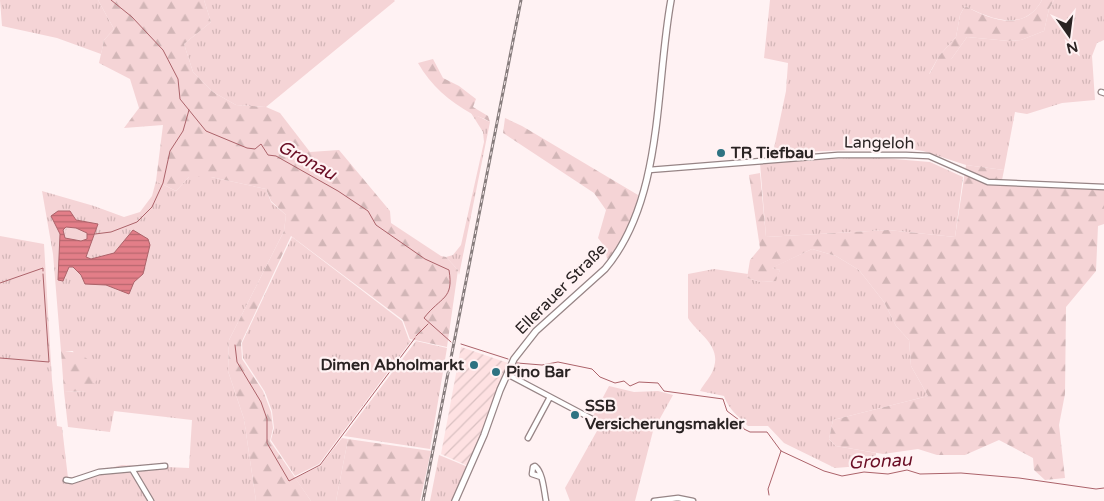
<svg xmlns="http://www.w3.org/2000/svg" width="1104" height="501" font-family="'Varela Round',sans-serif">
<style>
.industrial{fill:url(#industrial-furrows)}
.grass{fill:url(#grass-tufts)}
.forest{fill:url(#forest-firs)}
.water{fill:url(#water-rules);stroke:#ac636a;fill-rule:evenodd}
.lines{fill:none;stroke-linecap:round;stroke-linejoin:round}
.stream{stroke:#ac636a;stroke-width:1}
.minor-casing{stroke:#978586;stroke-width:7}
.major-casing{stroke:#978586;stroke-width:8}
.minor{stroke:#fff;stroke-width:4.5}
.major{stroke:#fff;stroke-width:5.5}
.rail-casing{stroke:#877d7d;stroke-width:3}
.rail{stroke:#fff2f3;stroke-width:1;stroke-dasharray:4;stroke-linecap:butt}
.poi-dot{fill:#2e7382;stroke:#fff2f3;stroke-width:2}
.labels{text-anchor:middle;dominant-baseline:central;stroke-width:4.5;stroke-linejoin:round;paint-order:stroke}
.street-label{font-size:16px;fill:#2a2323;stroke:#fff2f3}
.poi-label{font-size:16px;font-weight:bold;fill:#2a2323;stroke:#fff2f3;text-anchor:start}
.water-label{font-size:18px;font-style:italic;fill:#6a0d24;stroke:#fff2f3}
</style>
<defs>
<pattern id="industrial-furrows" width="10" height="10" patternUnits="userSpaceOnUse" patternTransform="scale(1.25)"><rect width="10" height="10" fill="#fee1e2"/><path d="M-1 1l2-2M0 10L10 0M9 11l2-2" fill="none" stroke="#dac1c2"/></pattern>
<pattern id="grass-tufts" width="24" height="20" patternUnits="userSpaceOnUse" patternTransform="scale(1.25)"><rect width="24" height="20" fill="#f5d4d6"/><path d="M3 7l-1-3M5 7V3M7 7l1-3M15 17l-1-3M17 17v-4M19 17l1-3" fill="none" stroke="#d2b6b7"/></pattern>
<pattern id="forest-firs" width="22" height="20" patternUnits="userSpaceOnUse" patternTransform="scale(1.25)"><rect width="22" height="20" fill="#f5d4d6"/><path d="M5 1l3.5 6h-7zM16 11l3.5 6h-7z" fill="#d2b6b7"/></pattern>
<pattern id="water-rules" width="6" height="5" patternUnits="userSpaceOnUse" patternTransform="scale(1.25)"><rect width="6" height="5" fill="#e37e88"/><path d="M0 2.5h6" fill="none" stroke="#b8676f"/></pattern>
</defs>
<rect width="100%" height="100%" fill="#fff2f3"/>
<!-- industrial -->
<path class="industrial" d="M461 347 508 363 468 466 441 454Z"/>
<!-- grass -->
<path class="grass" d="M0 0H98L114 29 104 40 101 54 57 38 2 26Z
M204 0H394L395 1 266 107 236 105 213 92 193 72 184 44 211 22Z
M770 0H1042C1024 33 991 19 965 6L960 15 956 37 939 56 929 74 952 58 967 37 1009 41 1021 40 1044 31 1049 9 1054 0H1104V40L1097 43 1092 56 1095 100 1062 103 1027 114 1015 112 1004 170 966 165 923 151 904 148 773 153 786 91 788 63 764 58Z
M471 113 490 122 459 275 458 270 446 257 453 255 461 245 484 142 483 132Z
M870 157 930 162 963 177 955 237 888 230 766 237 760 163Z
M189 177H211L266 189 271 202 286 215 284 231 229 340 228 371 244 419 256 501H0V236L44 244 52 380 57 426 62 427 68 478 122 465 189 468 192 420 114 411 110 432 68 427 64 392 86 391 73 351H61L53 254 42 191 94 206 124 217 140 212 152 196 156 181 176 191Z
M292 237 402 321 409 340 411 341 319 464 295 476 271 440 274 428 272 411 265 392 243 358 242 343Z
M812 249 836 256 859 270 884 302 896 326 909 340 911 366 928 396 833 420 829 439 836 446 876 453 873 465 835 468 784 443 768 426H748C738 416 729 410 724 396L700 391C704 383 712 376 714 367 721 345 697 333 688 318V274L714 269 748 274 747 278 761 282 775 281 780 270 771 268Z
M416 341 447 348 430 449 344 436Z
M609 386 634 392 658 391 673 395 653 431 635 501H570L565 488 602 422 593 416Z
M342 438 348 439 336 501H311L295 478 320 466Z
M439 455 468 467 453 501H430Z"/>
<!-- forest -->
<path class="forest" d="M98 0H204L211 22 184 44 193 72 213 92 236 105 266 107 280 113 310 152 339 150 390 211 391 223 441 256 446 257 458 270 447 347 410 339 403 320 291 236 241 343 242 359 263 391 271 412 273 428 270 441 311 501H256L244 419 228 371 229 340 284 231 286 215 271 201 266 189 211 177H189L176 191 156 181 163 125 124 128 139 108 130 79 99 63 104 40 114 29Z
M1042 0H1054L1049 9 1044 31 1021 40 1009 41 967 37 952 58 936 75H929L939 56 956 37 960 15 965 6C991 20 1024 33 1042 0Z
M433 59 443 78 459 86 476 99 473 107 488 116 490 122C485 118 478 117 472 114 449 101 431 86 418 63Z
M505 118 522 126 638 195C635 216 625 247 607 259L605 247 598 238 606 210 594 193 503 133Z
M966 165 1004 170 1002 180 1104 184V224L1098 226 1096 271 1066 307 1065 394 1059 425 1065 478 1045 480 1034 470 1033 458 999 440 965 455H937L918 449 883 454 836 446 829 439 833 420 928 396 911 366 909 340 896 326 884 302 859 270 836 256 812 249 772 268 780 270 776 281 761 282 747 278 750 260 760 248 749 175 760 173 766 237 888 230 955 237Z
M67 229 76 230 86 235V237L79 239 67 237 65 231Z
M61 351C81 351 95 359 97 380L86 391 64 392Z
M348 439 431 451 420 501H336Z"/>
<!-- water -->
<path class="water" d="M58 211H70L76 220 98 224 86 257 91 259 114 253 133 230 148 239 150 245 143 274 134 282 129 294 106 285 85 284 81 275 73 267H69L63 281 58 280 60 234 51 216ZM66 227 76 228 87 233V239L81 241 65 238 63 230Z"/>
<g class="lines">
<!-- stream -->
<path class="stream" d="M111 0 132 17 163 50 178 79 180 99 206 131 247 148 255 149 261 144 268 155 276 156 338 191 368 211 376 225 425 259 449 270C454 300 441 296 424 318L451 342
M95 234 111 232 137 222 152 207 163 183 170 151 183 131 189 110
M0 283 43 268V271
M416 336 428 324
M461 344 508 359
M235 345 237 362 261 402 267 419V443L289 481 320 465 415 338
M0 358 49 362 43 274
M517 363 542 365 558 362 592 369 600 377 615 383 624 381 630 386 639 382 658 383 664 391 723 399 727 411 739 420 744 429 750 432H767L781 451 824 471 842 476 864 472 888 474 907 470 920 474 961 473 1019 478 1096 489 1104 488
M769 495 768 489 781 451"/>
<defs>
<path id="minor" d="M1101 92 1104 93
M649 170 838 155H906L929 156 988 182 1104 187
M507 374 594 420
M528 438 550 397
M132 469 165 466
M541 477 532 474 533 467 535 466C543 472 544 491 546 501
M66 480 72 481 99 472 132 469 151 501
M654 501 678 498 693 501"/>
<path id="major" d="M455 501 484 435 500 390 514 359 536 331 605 269C664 199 655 87 671 0"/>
</defs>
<!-- minor casing -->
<use href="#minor" class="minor-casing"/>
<!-- major casing -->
<use href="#major" class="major-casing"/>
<!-- minor -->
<use href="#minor" class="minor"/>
<!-- major -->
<use href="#major" class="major"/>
<defs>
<path id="rail" d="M423 501 521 0"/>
</defs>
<!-- rail casing -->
<use href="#rail" class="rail-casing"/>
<!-- rail -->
<use href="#rail" class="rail"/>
</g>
<!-- markers -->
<g class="poi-dot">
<circle cx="721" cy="153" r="5"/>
<circle cx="474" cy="365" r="5"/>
<circle cx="496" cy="372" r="5"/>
<circle cx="575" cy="415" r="5"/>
</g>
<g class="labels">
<!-- street labels -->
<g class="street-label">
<text transform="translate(879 143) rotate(1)">Langeloh</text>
<text transform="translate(561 289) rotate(-45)">Ellerauer Straße</text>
</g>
<!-- poi labels -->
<g class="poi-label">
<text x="731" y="153">TR Tiefbau</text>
<text x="464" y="365" text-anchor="end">Dimen Abholmarkt</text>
<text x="506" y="372">Pino Bar</text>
<text x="585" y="406">SSB<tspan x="585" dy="18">Versicherungsmakler</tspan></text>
</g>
<!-- water labels -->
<g class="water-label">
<text transform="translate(307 160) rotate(29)">Gronau</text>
<text transform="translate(880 461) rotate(-3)">Gronau</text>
</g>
</g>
<!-- north arrow -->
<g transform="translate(1069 35) rotate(166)" stroke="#fff2f3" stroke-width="4" paint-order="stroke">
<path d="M0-4L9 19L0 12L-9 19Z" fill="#2a2323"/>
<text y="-8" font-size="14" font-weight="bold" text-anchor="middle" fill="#2a2323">N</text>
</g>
</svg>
